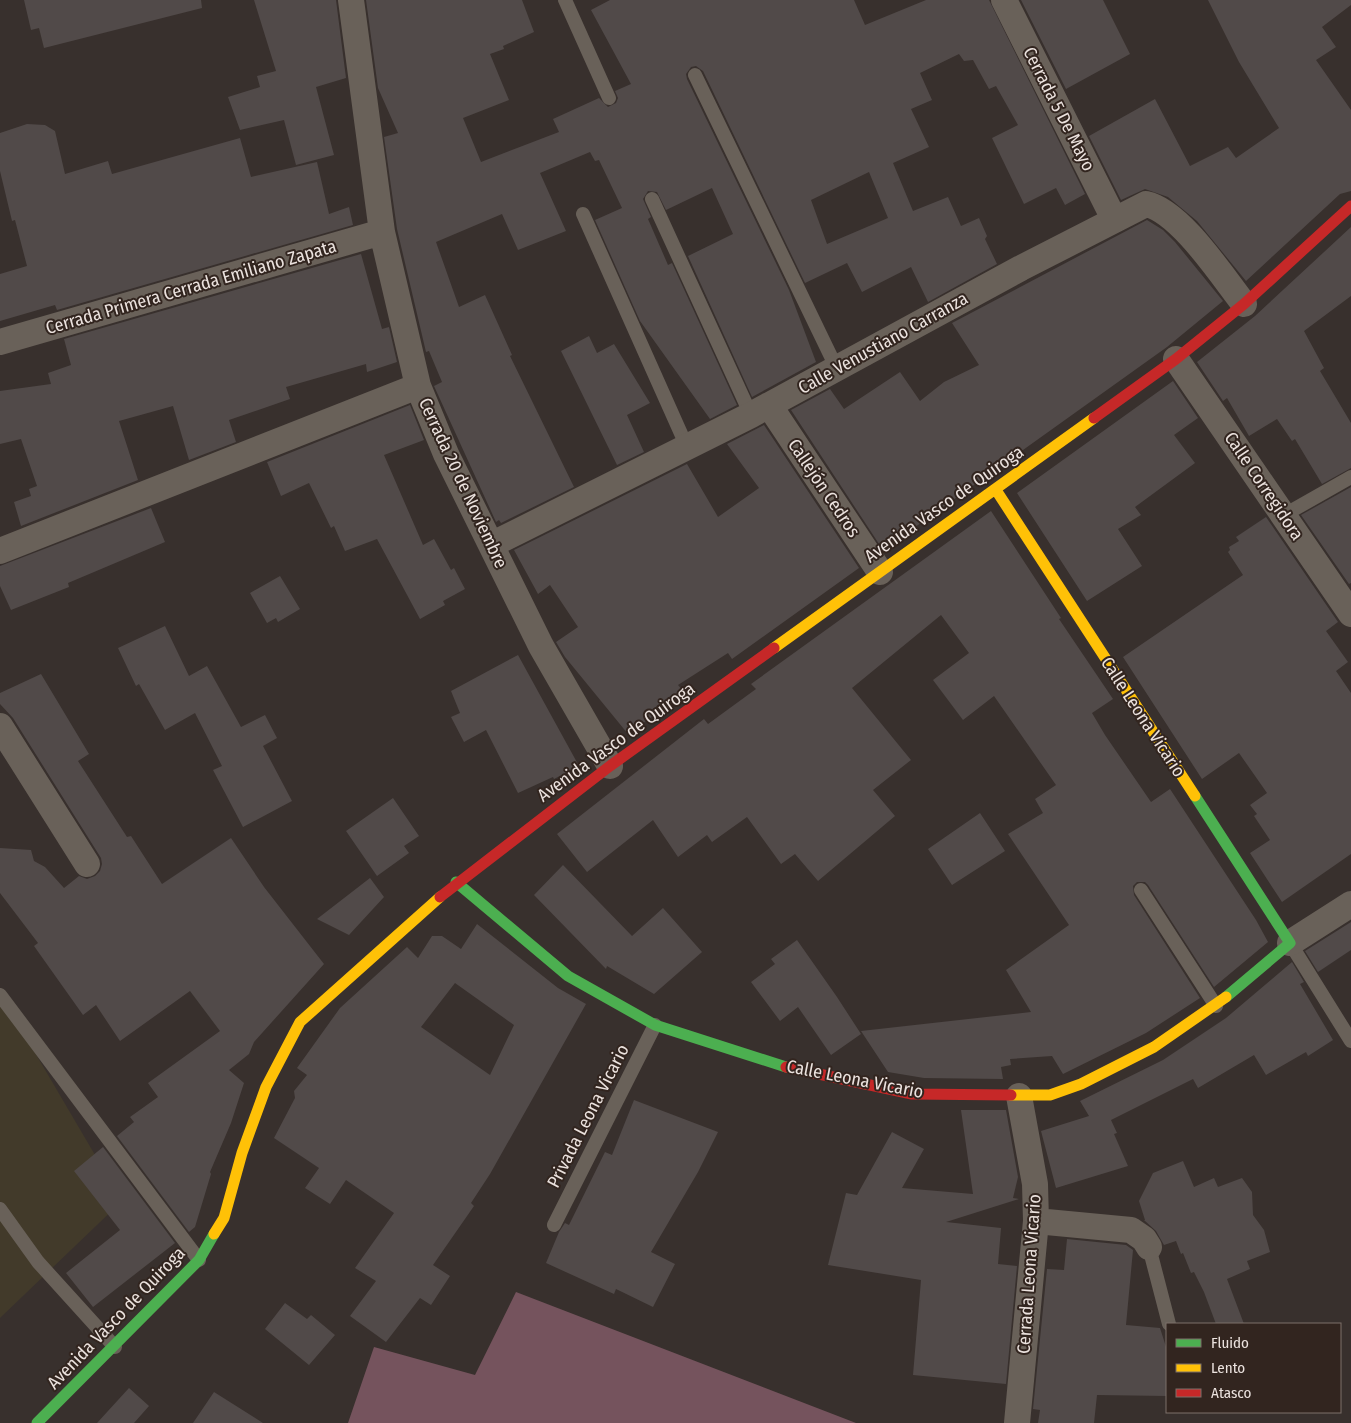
<svg xmlns="http://www.w3.org/2000/svg" width="1351" height="1423" font-family="'Fira Sans Condensed',sans-serif">
<style>
.green{fill:#423a2a}
.water{fill:#75535d}
.building{fill:#514a49;fill-rule:evenodd}
.lines{fill:none;stroke-linecap:round;stroke-linejoin:round}
.lane{stroke:#696159;stroke-width:14}
.street{stroke:#696159;stroke-width:26}
.fast{stroke:#4caf50;stroke-width:11}
.slow{stroke:#ffc107;stroke-width:11}
.jam{stroke:#c62828;stroke-width:11}
.labels{text-anchor:middle;dominant-baseline:central;stroke-width:4;stroke-linejoin:round;paint-order:stroke}
.street-label{font-size:18px;fill:#ebe2de;stroke:#32251f}
</style>
<rect width="100%" height="100%" fill="#38302d"/>
<!-- green -->
<path class="green" d="M0 993 122 1201 0 1318Z"/>
<!-- water -->
<path class="water" d="M516 1292 856 1423H348L374 1347 475 1375Z"/>
<!-- building -->
<path class="building" d="M24 0H201L202 8 44 48 39 28 31 30Z
M254 0H336L346 78 316 87 334 155 296 165 284 120 240 130 228 97 260 87 257 76 276 71Z
M366 0H522L534 32 503 46 504 49 490 54 509 100 463 118 481 162 559 132 553 119 599 98 608 107 616 103 618 98 615 91 631 84 591 10 610 0H854L865 25 926 0H989L1085 194 1065 205 1056 188 1024 204 992 138 1018 125 996 86 989 89 973 60 964 61 959 54 920 73 932 100 911 109 929 147 893 163 913 211 948 197 961 226 979 218 987 236 985 239 997 264 928 302 911 267 862 292 847 263 805 283 703 71 696 66 691 67 686 74 687 79 789 290 816 362 752 397 688 256 733 234 712 188 666 210 657 192 648 191 643 199 651 217 648 219 668 265 672 263 737 405 710 419 640 321 595 220 622 208 599 160 595 161 590 152 540 173 566 231 518 250 502 214 436 242 459 307 485 295 512 355 510 356 574 487 501 523 499 520 496 522 491 511 434 386 442 382 429 351 426 352 397 229 384 137 398 133 378 88ZM869 172 888 218 827 244 811 200Z
M1021 0H1103L1130 54 1066 89Z
M1208 0H1351V5L1322 27 1336 47 1316 60 1351 110V191L1340 194 1246 281 1197 221 1168 197 1145 189 1121 200 1089 136 1155 99 1190 166 1228 147 1236 158 1279 128 1239 62Z
M27 124 45 125 55 131 65 174 108 161 112 174 240 138 251 177 317 162 329 214 349 207 353 225 57 310 55 305 0 321V274L27 266 15 220 12 221 0 171V133Z
M1147 220 1163 230 1175 242 1223 301 1167 347 883 550 791 410 830 389 844 409 900 372 920 401 944 382 979 365 952 323Z
M1351 227V296L1304 331 1324 368 1320 371 1351 423V468L1322 484 1295 439 1292 441 1277 419 1249 436 1227 398 1223 401 1197 362 1255 316Z
M361 254 382 329 389 327 397 362 367 372 366 364 286 387 290 399 229 420 236 442 189 460 173 406 119 421 138 480 21 526 14 502 31 496 29 489 37 486 21 439 0 444V391L51 384 48 373 71 365 64 339Z
M589 336 597 353 614 344 650 403 627 415 644 452 617 465 561 351Z
M1173 381 1198 418 1174 435 1195 463 1135 507 1141 515 1118 529 1142 566 1087 601 1017 493Z
M410 405 424 440 384 455 423 545 434 539 451 570 454 568 465 589 443 601 445 605 420 619 377 539 345 551 334 526 331 528 309 483 281 496 267 462Z
M764 425 859 568 732 659 728 653 678 685 685 693 628 734 565 657 556 642 578 627 550 585 538 594 514 550 687 464 718 517 759 488 727 444Z
M1351 487V583L1349 584 1301 515Z
M151 508 165 542 68 583 69 587 11 610 0 586V566Z
M991 511 1061 618 1059 619 1113 699 1092 713 1105 735 1151 802 1170 789 1256 920 1268 942 1214 987 1148 885 1145 882H1137L1133 886 1134 895 1200 998 1146 1033 1063 1074 1052 1056 1010 1059 1011 1065 1001 1067 1003 1079 924 1078 888 1072 861 1031 1031 1012 1006 970 1069 925 1008 834 1043 813 1035 799 1056 785 994 696 963 720 933 680 969 653 941 615 852 688 911 760 873 790 895 816 818 881 795 854 781 864 747 817 712 842 707 835 678 857 653 820 587 872 557 834 704 719 708 724 756 689 751 684Z
M1266 517 1338 622 1326 631 1348 662 1336 671 1351 693V854L1282 902 1250 853 1270 840 1254 816 1257 814 1250 805 1267 793 1239 753 1202 779 1123 657 1243 575 1228 552 1230 550 1229 547 1239 541 1236 537Z
M280 576 300 609 278 622 276 618 267 623 250 593Z
M165 626 189 676 207 666 241 727 265 715 277 738 263 746 292 801 243 827 213 770 222 766 195 713 165 730 139 684 136 686 118 648Z
M518 655 579 766 554 779 553 777 518 793 486 730 464 742 451 717 460 713 451 691Z
M41 674 89 754 78 761 127 837 131 836 162 884 231 838 264 887 324 964 254 1042 249 1054 229 1070 244 1083 231 1123 210 1172 211 1174 195 1227 189 1232 117 1136 134 1122 130 1117 158 1097 148 1083 220 1031 190 991 120 1041 96 1005 83 1015 34 946 38 943 0 893V848L31 850 34 861 45 867 64 888 79 876 87 879 95 876 100 871 102 864 101 858 13 718 0 704V693Z
M393 798 419 836 404 846 409 853 377 876 346 831Z
M980 813 1005 851 952 885 928 849Z
M563 865 632 936 663 908 702 952 654 994 607 966 606 969 534 895Z
M370 878 384 897 349 935 317 919Z
M1351 922V950L1318 972 1305 951Z
M477 924 558 988 586 1004 490 1174 471 1203 474 1206 433 1265 450 1276 431 1305 420 1298 386 1342 350 1316 376 1281 355 1268 394 1213 346 1180 330 1204 305 1188 319 1168 274 1138 295 1098 294 1091 307 1075 297 1068 340 1008 407 947 418 958 432 936H442L461 949ZM455 983 514 1025 490 1075 421 1027Z
M797 940 837 997 861 1034 831 1055 798 1007 780 1021 751 982 775 964 771 959Z
M1292 962 1304 982 1300 984 1333 1040 1308 1056 1306 1052 1266 1075 1254 1055 1198 1088 1193 1079 1111 1120 1117 1133 1114 1134 1128 1166 1056 1188 1041 1131 1089 1116 1080 1101 1163 1060 1226 1018Z
M634 1100 718 1132 698 1172 651 1252 675 1264 653 1307 616 1289 614 1294 546 1263 559 1232 565 1223 569 1225 605 1152 612 1155Z
M961 1110H1006L1018 1177 1013 1198 1019 1199 946 1222 1001 1228 998 1264 1017 1266 1006 1384 913 1375 921 1280 828 1265 846 1193 857 1195 892 1132 924 1149 902 1188 973 1194Z
M103 1147 175 1243 93 1307 66 1273 120 1230 74 1171Z
M1183 1161 1194 1187 1214 1178 1218 1187 1242 1178 1252 1192 1253 1215 1264 1230 1270 1252 1247 1261 1250 1269 1227 1279 1244 1324H1216L1204 1292 1194 1272 1191 1273 1183 1253 1181 1254 1176 1241 1164 1245 1156 1231 1144 1220H1145L1139 1201 1153 1173Z
M1067 1239 1126 1245 1133 1250 1126 1325 1160 1328 1167 1350V1396L1097 1395 1094 1423H1038L1040 1410 1033 1409 1047 1269 1064 1270Z
M285 1303 307 1319 311 1315 335 1335 309 1365 265 1329Z
M129 1388 149 1406 134 1423H97Z
M214 1392 263 1423H193Z"/>
<g class="lines">
<!-- lane -->
<path class="lane" d="M565 0 609 98
M695 75 837 369
M652 199 751 415
M583 214 687 447
M1284 515 1351 477
M1141 890 1216 1006
M1290 943 1351 1041
M0 995 199 1260
M0 1209 38 1262 115 1347
M554 1225 655 1025
M1149 1247 1169 1324"/>
<!-- street -->
<path class="street" d="M351 0 382 232 418 386 446 454 541 646 610 766
M1004 0 1114 219
M0 342 382 232
M1176 359 1351 614
M769 405 880 572
M491 545 751 415 1021 268 1146 204C1180 211 1222 276 1244 304
M0 551 418 386
M0 726 87 864
M1290 943 1351 904
M1036 1221 1131 1230 1144 1239 1149 1247
M1017 1423 1036 1221 1035 1184 1019 1096"/>
<!-- fast -->
<path class="fast" d="M1195 796 1290 943 1226 997
M456 882 568 976 655 1025 786 1067
M37 1423 199 1260 214 1234"/>
<!-- slow -->
<path class="slow" d="M996 490 1195 796
M774 648 1094 418
M1011 1095H1050L1081 1084 1154 1047 1226 997
M214 1234 224 1218 242 1153 266 1087 300 1022 440 897"/>
<!-- jam -->
<path class="jam" d="M1094 418 1176 359 1244 304 1351 206
M440 897 610 766 774 648
M786 1067 912 1094 1011 1095"/>
</g>
<g class="labels">
<!-- street labels -->
<g class="street-label">
<text transform="translate(1059 109) rotate(63)">Cerrada 5 De Mayo</text>
<text transform="translate(191 287) rotate(-16)">Cerrada Primera Cerrada Emiliano Zapata</text>
<text transform="translate(883 343) rotate(-29)">Calle Venustiano Carranza</text>
<text transform="translate(463 483) rotate(65)">Cerrada 20 de Noviembre</text>
<text transform="translate(1264 486) rotate(56)">Calle Corregidora</text>
<text transform="translate(824 488) rotate(56)">Callejón Cedros</text>
<text transform="translate(944 504) rotate(-35)">Avenida Vasco de Quiroga</text>
<text transform="translate(1143 717) rotate(57)">Calle Leona Vicario</text>
<text transform="translate(616 742) rotate(-36)">Avenida Vasco de Quiroga</text>
<text transform="translate(855 1079) rotate(11)">Calle Leona Vicario</text>
<text transform="translate(588 1116) rotate(-63)">Privada Leona Vicario</text>
<text transform="translate(1029 1274) rotate(-86)">Cerrada Leona Vicario</text>
<text transform="translate(116 1318) rotate(-46)">Avenida Vasco de Quiroga</text>
</g>
</g>
<!-- legend -->
<rect x="1166" y="1323" width="175" height="90" fill="#32251f" stroke="#7c716b"/>
<rect x="1176" y="1339" width="25" height="8" fill="#4caf50" stroke="#7c716b"/>
<text x="1211" y="1348" font-size="15" fill="#ebe2de">Fluido</text>
<rect x="1176" y="1364" width="25" height="8" fill="#ffc107" stroke="#7c716b"/>
<text x="1211" y="1373" font-size="15" fill="#ebe2de">Lento</text>
<rect x="1176" y="1389" width="25" height="8" fill="#c62828" stroke="#7c716b"/>
<text x="1211" y="1398" font-size="15" fill="#ebe2de">Atasco</text>
</svg>
